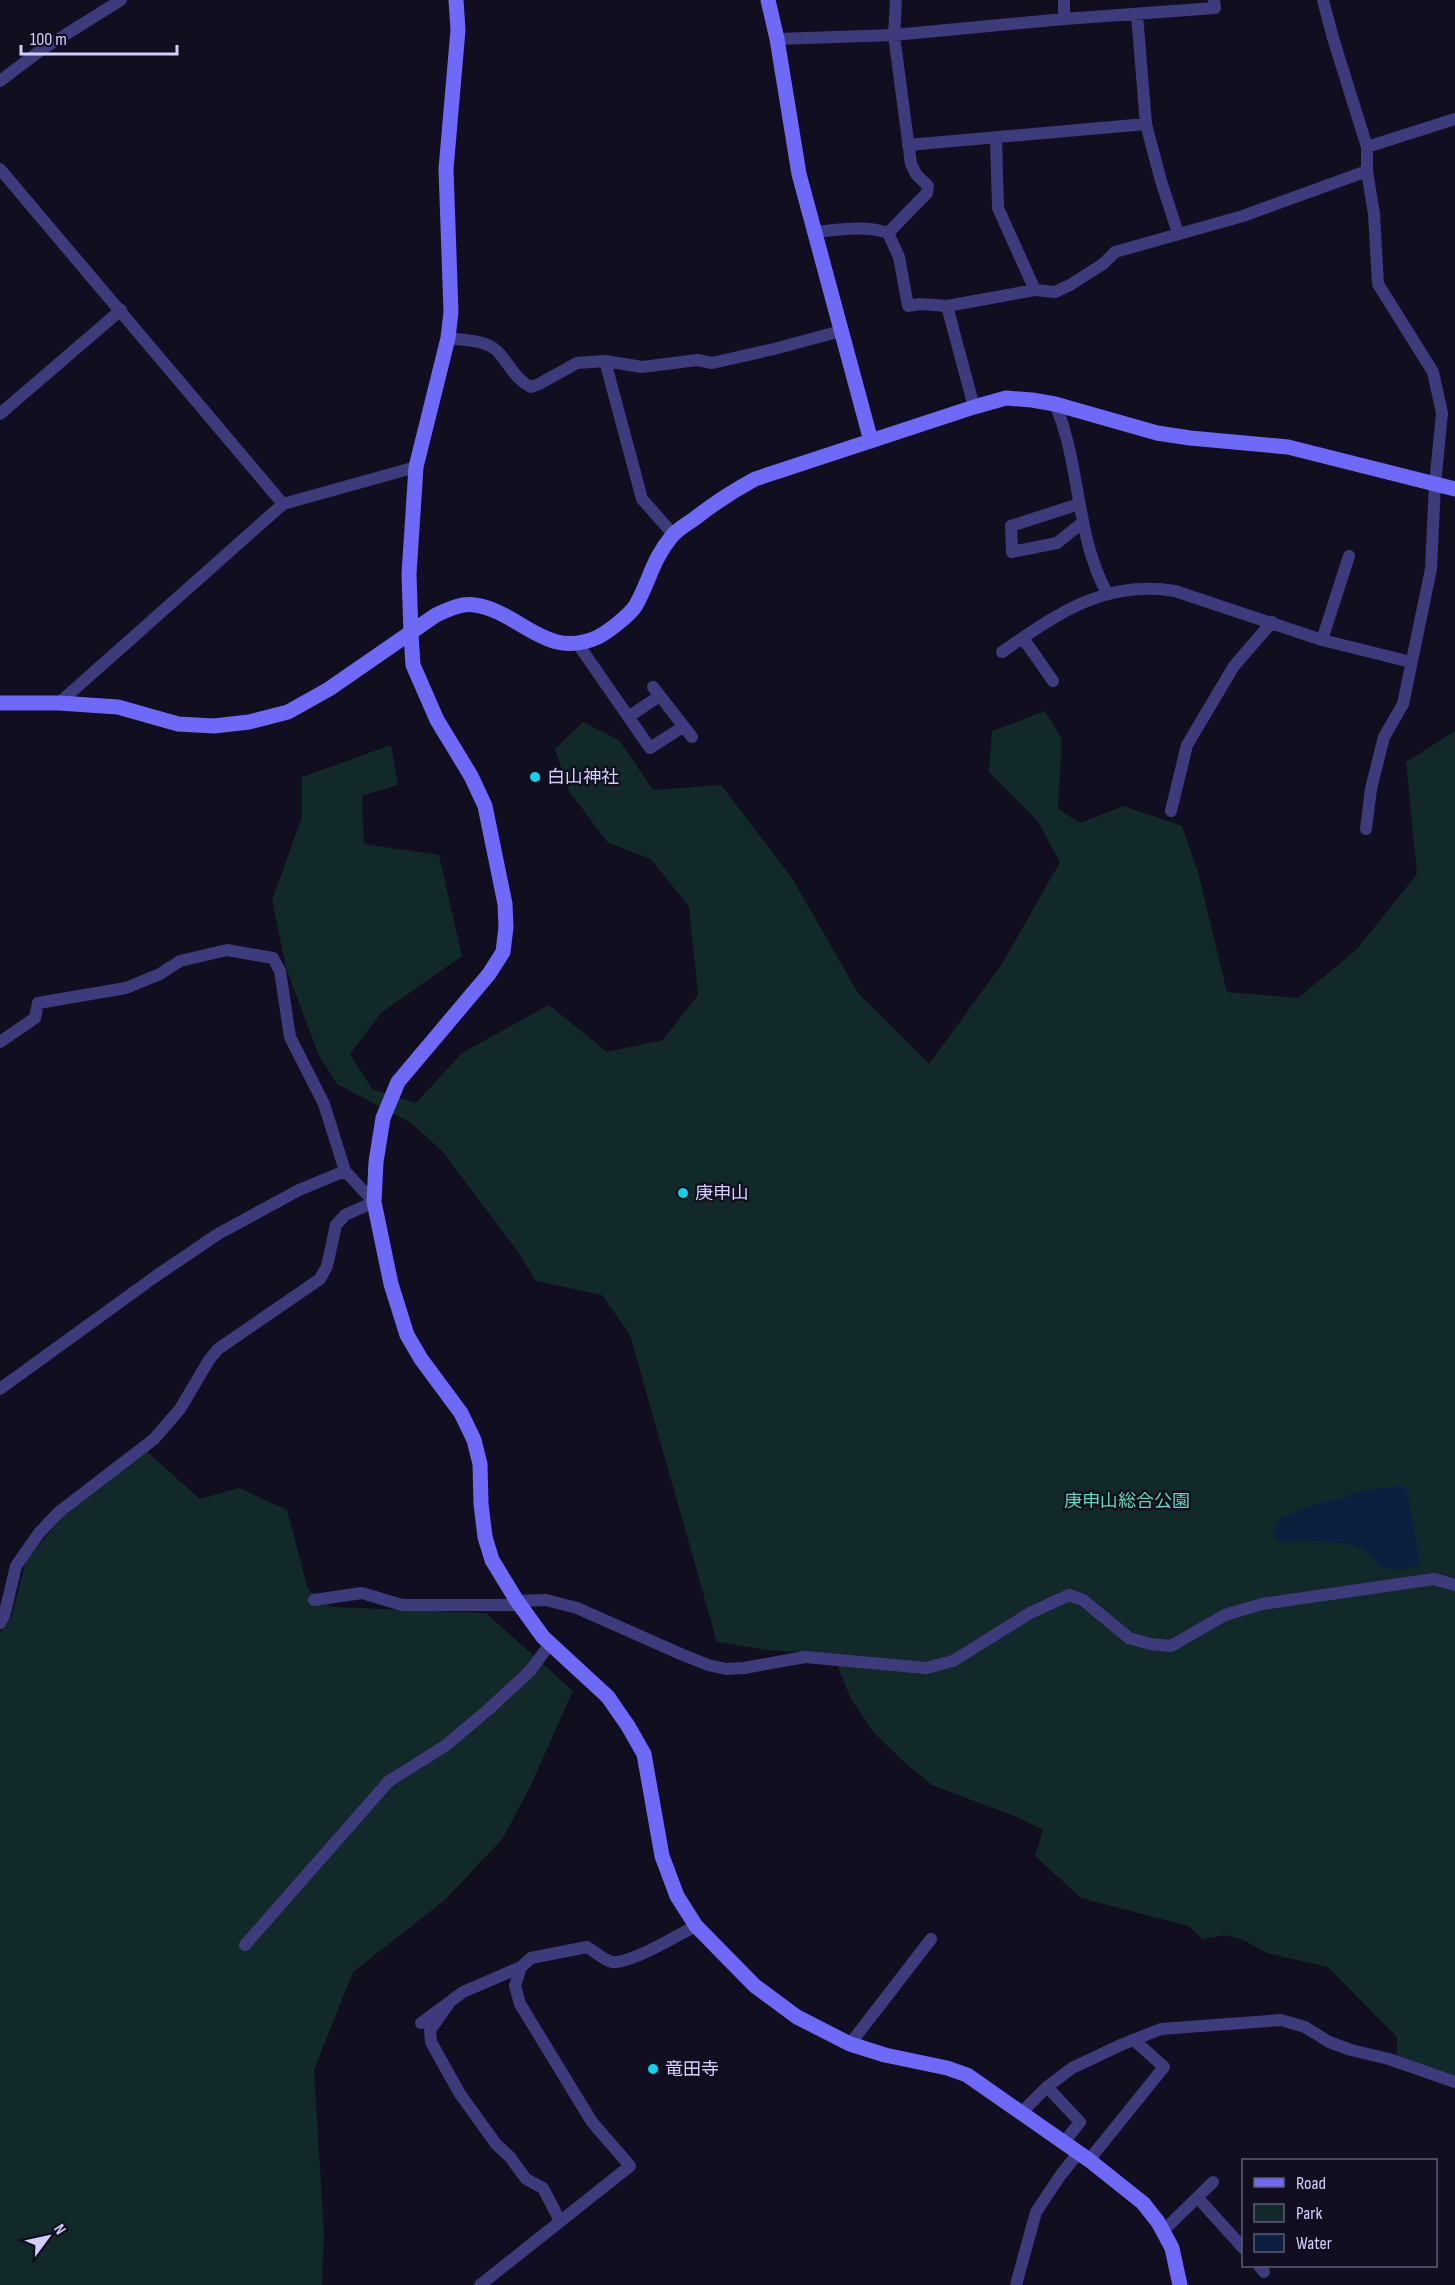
<svg xmlns="http://www.w3.org/2000/svg" width="1455" height="2285" font-family="'Sofia Sans Condensed','Noto Sans JP',sans-serif">
<style>
.green{fill:#112928}
.water{fill:#0d1f3f}
.lines{fill:none;stroke-linecap:round;stroke-linejoin:round}
.street{stroke:#3e3b7c;stroke-width:12}
.secondary{stroke:#6e69f8;stroke-width:15}
.poi-dot{fill:#0ad4ed;stroke:#110e1f;stroke-width:2}
.labels{text-anchor:middle;dominant-baseline:central;stroke-width:4.5;stroke-linejoin:round;paint-order:stroke}
.poi-label{font-size:18px;fill:#d4cefd;stroke:#110e1f;text-anchor:start}
.park-label{font-size:18px;fill:#5ed9bb;stroke:#110e1f}
</style>
<rect width="100%" height="100%" fill="#110e1f"/>
<!-- green -->
<path class="green" d="M1045 711 1062 739 1058 809 1080 823 1124 806 1182 826 1198 872 1227 992 1298 998 1356 950 1417 874 1406 762 1455 731V2079L1397 2060V2037L1328 1967 1267 1953 1243 1940 1224 1935 1203 1939 1188 1926 1081 1898 1035 1856 1043 1830 1019 1818 932 1785 905 1763 874 1733 850 1697 835 1659 830 1654 767 1650 717 1642 630 1335 602 1295 536 1281 518 1252 442 1151 411 1123 337 1084 319 1056 286 968 272 900 302 817V777L391 745 398 785 362 796 364 844 439 855 462 956 381 1013 350 1054 372 1089 416 1103 462 1053 549 1005 607 1052 663 1040 698 995 689 907 651 859 608 843 569 791 555 749 583 722 619 740 653 790 721 785 792 878 858 993 929 1064 1002 964 1060 862 1037 820 989 772 992 731Z
M147 1452 200 1499 239 1488 287 1510 308 1589 331 1607 486 1613 573 1691 530 1787 503 1838 446 1899 353 1972 314 2070 324 2233 322 2285H0V1632L11 1618 26 1561 64 1514Z"/>
<!-- water -->
<path class="water" d="M1401 1485 1407 1489 1420 1566 1392 1570 1382 1568 1362 1548 1342 1543 1302 1540 1283 1543 1271 1535 1280 1519 1318 1503 1341 1499 1358 1492Z"/>
<g class="lines">
<!-- street -->
<path class="street" d="M1064 0V19
M1323 0 1333 38 1367 147V171L1374 214 1378 284 1433 372 1442 413 1435 484 1431 569 1403 704 1384 737 1371 789 1366 829
M1137 15 1146 124 1161 181 1178 233
M777 39 894 35 1064 19 1215 8 1214 0
M0 81 41 50 121 0
M996 137 998 208 1035 290
M908 145 1146 124
M1367 147 1455 119
M0 169 283 504
M814 232C838 230 866 225 888 233
M888 233 899 257 908 306 920 304 947 306 1035 290 1055 292 1070 285 1103 264 1115 252 1243 216 1367 171
M888 233 927 193 928 186 916 174 911 164 894 35 896 0
M947 306 974 407
M448 338C464 340 487 340 498 352 510 365 515 379 531 387L539 384 577 363 605 361 642 367 697 360 712 363 774 349 841 331
M605 361 642 499 673 534
M1055 404C1081 464 1075 535 1107 593
M0 414 121 310
M1079 504 1011 526 1012 552 1057 543 1082 523
M1023 638 1053 681
M1322 640 1349 556
M580 643 582 650 650 748 683 727
M1002 652C1057 614 1105 579 1175 591L1322 640 1411 662
M653 687 692 737
M59 703 283 504 416 467
M628 717 658 697
M1171 811 1187 745 1234 666 1272 622
M0 1042 35 1018 38 1003 126 988 160 974 180 961 227 950 273 958 280 971 290 1037 324 1104 345 1171 374 1202 345 1215 336 1225 327 1266 320 1279 218 1349 209 1360 180 1409 154 1439 59 1512 39 1533 16 1566 4 1616 0 1623
M0 1389 156 1276 218 1234 299 1190 345 1171
M314 1600 362 1593 402 1605H520
M517 1601 546 1600 577 1608 683 1655 708 1665 726 1669 744 1668 805 1657 926 1668 953 1661 1030 1613 1069 1595 1083 1600 1129 1638 1150 1644 1171 1646 1225 1615 1262 1604 1434 1579 1455 1585
M245 1945 389 1781 445 1746 489 1709 530 1671 550 1644
M450 2002 430 2030 431 2042 460 2094 496 2144 510 2157 526 2179 543 2188 560 2221
M421 2023 463 1992 521 1967
M850 2044 931 1939
M1047 2087 1080 2122 1064 2142
M1022 2112 1047 2087 1072 2068 1123 2044 1161 2029 1281 2020 1305 2027 1329 2042 1351 2050 1389 2059 1455 2082
M1089 2160 1164 2067 1134 2040
M1198 2198 1244 2249
M1163 2231 1213 2182
M1259 2266 1264 2272
M480 2285 630 2166 592 2122 520 2004 515 1986 521 1967 531 1958 587 1947C594 1951 604 1960 612 1962 629 1965 679 1934 696 1926
M1016 2285 1036 2212 1060 2176 1079 2152"/>
<!-- secondary -->
<path class="secondary" d="M456 0 458 30 446 169 451 312 448 338 416 467 409 574 411 634 413 665 437 720 471 776 485 806 505 904 506 927 503 952 489 974 398 1082 383 1118 376 1162 374 1202 391 1284 407 1335 421 1359 461 1413 474 1440 480 1464 481 1504 485 1537 492 1560 517 1601 543 1637 608 1697 628 1726 644 1754 662 1856 677 1896 696 1926 755 1986 797 2017 850 2044 885 2055 947 2068 967 2075 1089 2160 1143 2203 1158 2222 1172 2248 1180 2285
M768 0 777 39 799 174 871 441
M0 703H59L118 707 178 724 214 726 249 722 288 712 329 689 436 615C449 609 461 603 475 605 521 612 546 661 598 637 608 632 631 614 636 605 650 580 652 560 672 536 678 529 687 524 694 519 713 504 733 491 755 479L974 407 1006 398 1032 400 1055 404 1157 433 1190 438 1288 447 1455 489"/>
</g>
<!-- markers -->
<g class="poi-dot">
<circle cx="535" cy="777" r="6"/>
<circle cx="683" cy="1193" r="6"/>
<circle cx="653" cy="2069" r="6"/>
</g>
<g class="labels">
<!-- poi labels -->
<g class="poi-label">
<text x="547" y="777">白山神社</text>
<text x="695" y="1193">庚申山</text>
<text x="665" y="2069">竜田寺</text>
</g>
<!-- park labels -->
<g class="park-label">
<text x="1127" y="1501">庚申山総合公園</text>
</g>
</g>
<!-- legend -->
<rect x="1242" y="2159" width="195" height="108" fill="#110e1f" stroke="#5f5b78" stroke-width="1.5"/>
<rect x="1254" y="2178" width="30" height="9" fill="#6e69f8" stroke="#5f5b78" stroke-width="1.5"/>
<text x="1296" y="2189" font-size="18" fill="#d4cefd">Road</text>
<rect x="1254" y="2204" width="30" height="18" fill="#112928" stroke="#5f5b78" stroke-width="1.5"/>
<text x="1296" y="2219" font-size="18" fill="#d4cefd">Park</text>
<rect x="1254" y="2234" width="30" height="18" fill="#0d1f3f" stroke="#5f5b78" stroke-width="1.5"/>
<text x="1296" y="2249" font-size="18" fill="#d4cefd">Water</text>
<!-- north arrow -->
<g transform="translate(48 2237) rotate(57)" stroke="#110e1f" stroke-width="4.5" paint-order="stroke">
<path d="M0-4.5L10 22L0 15L-10 22Z" fill="#d4cefd"/>
<text y="-9" font-size="16" font-weight="bold" text-anchor="middle" fill="#d4cefd">N</text>
</g>
<!-- scale -->
<path d="M21 45v9h156v-9" fill="none" stroke="#d4cefd" stroke-width="3"/>
<text x="30" y="45" font-size="18" fill="#d4cefd" stroke="#110e1f" stroke-width="4.5" paint-order="stroke">100 m</text>
</svg>
